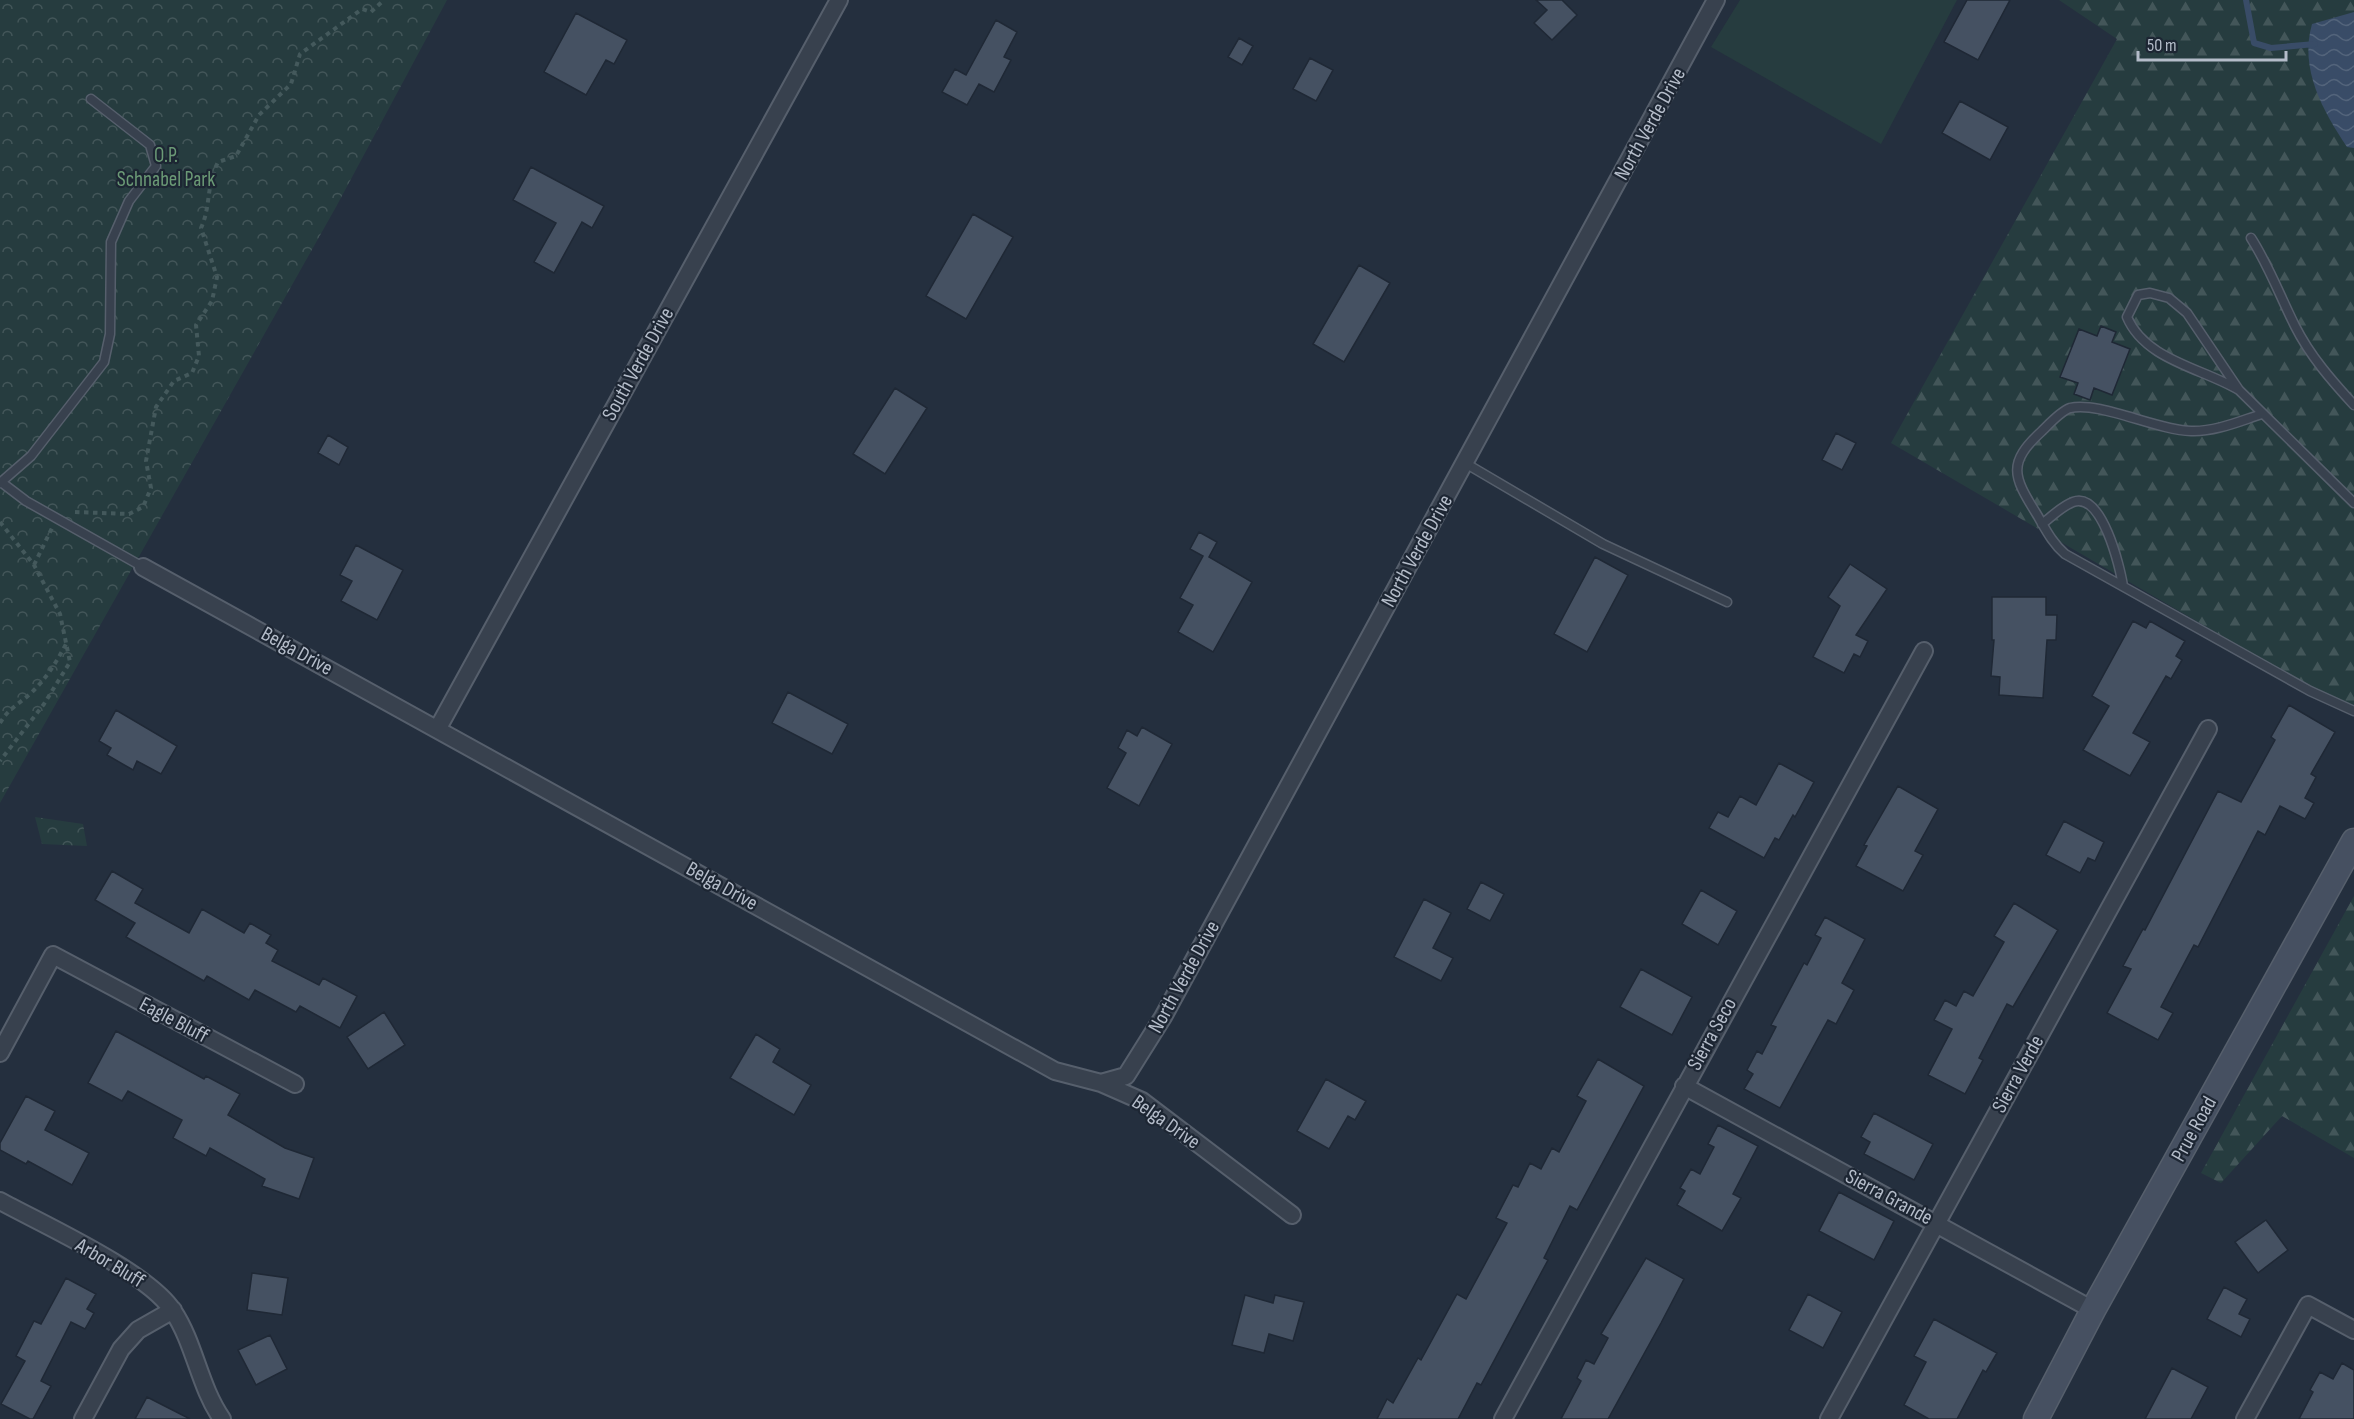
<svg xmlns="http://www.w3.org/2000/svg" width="2354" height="1419" font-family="'Sofia Sans Condensed',sans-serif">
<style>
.green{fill:#263c3f}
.forest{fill:url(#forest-firs)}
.park{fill:url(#park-crowns)}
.water{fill:url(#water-waves)}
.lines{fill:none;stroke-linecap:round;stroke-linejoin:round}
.stream{stroke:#394c67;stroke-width:6}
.building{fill:#455162;stroke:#1f2835;stroke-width:1.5}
.lane-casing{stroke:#565f6c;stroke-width:11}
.street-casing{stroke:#565f6c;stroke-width:20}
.secondary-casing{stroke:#565f6c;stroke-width:27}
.path{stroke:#44595c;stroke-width:4;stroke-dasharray:4.5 4.5;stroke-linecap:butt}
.lane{stroke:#38414e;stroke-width:8}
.street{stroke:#38414e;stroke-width:16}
.secondary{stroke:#465061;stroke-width:24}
.labels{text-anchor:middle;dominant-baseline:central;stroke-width:4.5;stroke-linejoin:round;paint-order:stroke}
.street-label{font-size:21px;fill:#b4bcc9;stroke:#1d2633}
.park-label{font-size:21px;fill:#6b9a76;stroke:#1d2633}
</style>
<defs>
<pattern id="forest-firs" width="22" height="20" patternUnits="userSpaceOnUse" patternTransform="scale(1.5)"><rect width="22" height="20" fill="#263c3f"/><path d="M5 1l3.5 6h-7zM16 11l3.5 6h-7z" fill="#435659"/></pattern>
<pattern id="park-crowns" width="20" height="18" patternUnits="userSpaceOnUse" patternTransform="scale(1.5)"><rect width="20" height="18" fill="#263c3f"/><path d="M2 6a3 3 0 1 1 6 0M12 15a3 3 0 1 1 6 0" fill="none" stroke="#435659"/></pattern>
<pattern id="water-waves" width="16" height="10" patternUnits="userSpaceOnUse" patternTransform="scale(1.5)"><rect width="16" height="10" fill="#394c67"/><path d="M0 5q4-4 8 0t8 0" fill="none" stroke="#53647b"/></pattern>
</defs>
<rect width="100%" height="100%" fill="#242f3e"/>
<!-- green -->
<path class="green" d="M1740 0H1957L1881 144 1711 47Z"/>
<!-- forest -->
<path class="forest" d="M2059 0H2354V713L1891 443 2117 39Z
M2354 896V1158L2282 1116 2221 1183 2201 1173Z"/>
<!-- park -->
<path class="park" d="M0 0H447L336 207 0 803Z
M35 817 83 824 87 846 42 844Z"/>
<!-- water -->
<path class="water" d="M2354 12V148L2347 147C2323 111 2299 69 2312 24Z"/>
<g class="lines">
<!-- stream -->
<path class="stream" d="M2246 0 2254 43 2271 48 2315 44"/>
</g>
<!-- building -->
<path class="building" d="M1536 0H1562L1577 15 1552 40 1534 23 1547 10Z
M1967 0H2010L1978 60 1944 42Z
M576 13 627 40 614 64 606 60 586 95 544 72Z
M996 20 1017 32 1004 57 1011 60 994 92 979 84 967 105 942 92 955 69 966 75Z
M1239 38 1253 46 1242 65 1228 57Z
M1310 58 1333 70 1316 101 1293 89Z
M1960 101 2008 127 1990 160 1942 133Z
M531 167 604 206 592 228 582 222 554 273 534 262 556 223 513 200Z
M973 214 1013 237 966 319 926 296Z
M1359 265 1390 283 1344 362 1313 344Z
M2101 326 2116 332 2112 342 2130 349 2112 395 2094 388 2090 400 2074 394 2078 383 2060 377 2079 329 2097 336Z
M895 388 927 408 885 474 853 454Z
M1836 433 1856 443 1842 470 1822 460Z
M328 435 348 447 339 465 318 453Z
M1199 532 1217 542 1209 557 1252 582 1213 652 1178 632 1193 605 1180 598 1203 556 1190 549Z
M356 545 403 570 377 620 341 601 352 581 340 575Z
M1595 557 1628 575 1587 652 1554 634Z
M1850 564 1887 589 1856 635 1868 641 1860 657 1854 654 1844 673 1813 657 1840 606 1828 597Z
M1992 597H2046V615H2057L2056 640H2047L2043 698 1999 695 2000 677 1991 676 1994 640H1992Z
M2133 621 2146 628 2150 621 2185 641 2176 656 2182 660 2171 679 2166 676 2133 733 2150 742 2130 776 2083 750 2109 706 2092 696Z
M788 692 848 724 832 754 772 723Z
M2289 705 2335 732 2311 774 2316 777 2305 798 2314 803 2305 819 2280 806 2265 835 2258 831 2198 947 2194 945 2161 1007 2173 1013 2158 1040 2107 1013 2131 969 2123 966 2143 929 2145 930 2218 791 2241 802 2275 740 2271 737Z
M116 710 177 746 161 774 137 761 133 770 107 755 111 748 99 741Z
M1142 727 1172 744 1139 806 1107 788 1126 753 1118 748 1127 730 1137 736Z
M1779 763 1814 782 1795 817 1793 815 1779 840 1775 838 1764 858 1709 828 1718 812 1728 817 1740 796 1756 805Z
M1898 786 1938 809 1915 851 1923 855 1903 891 1856 866 1867 846 1864 845Z
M2064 821 2104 842 2095 861 2088 858 2080 873 2046 855Z
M112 871 143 889 135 903 189 933 202 909 244 933 250 923 271 935 266 943 278 950 272 961 319 985 323 978 357 996 340 1028 300 1006 296 1012 255 990 249 1000 207 976 204 981 126 937 135 923 95 900Z
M1481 882 1504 894 1490 921 1467 909Z
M1701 890 1737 911 1718 945 1682 924Z
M1424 899 1451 913 1433 948 1453 958 1441 981 1394 957Z
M2014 903 2058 930 2013 1007 2007 1004 1979 1058 1983 1060 1965 1094 1928 1075 1952 1029 1934 1020 1945 1000 1956 1006 1964 991 1973 996 2004 942 1994 936Z
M1825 917 1865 939 1842 983 1854 990 1836 1024 1828 1020 1780 1108 1744 1089 1753 1074 1747 1070 1757 1051 1762 1054 1776 1027 1771 1025 1804 963 1807 965 1821 938 1815 935Z
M1641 969 1692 997 1672 1035 1620 1007Z
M384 1012 405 1045 368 1069 347 1037Z
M116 1031 204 1079 206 1076 240 1094 228 1115 285 1148 314 1158 299 1199 262 1186 265 1179 210 1148 206 1156 173 1138 182 1120 128 1091 122 1101 88 1083Z
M756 1034 780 1049 773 1062 811 1085 794 1115 730 1078Z
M1598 1059 1644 1086 1577 1210 1570 1206 1544 1258 1548 1260 1481 1385 1477 1383 1458 1419H1377L1387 1399 1393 1403 1418 1358 1421 1360 1457 1294 1466 1299 1507 1223 1496 1218 1513 1185 1518 1187 1530 1163 1541 1169 1552 1148 1559 1152 1586 1101 1577 1096Z
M1326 1079 1366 1101 1355 1120 1348 1116 1329 1149 1297 1131Z
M26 1096 55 1111 45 1130 89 1153 72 1185 28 1161 26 1164 0 1150V1143Z
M1874 1113 1933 1144 1914 1180 1864 1154 1870 1142 1861 1137Z
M1718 1125 1758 1146 1733 1194 1741 1198 1722 1231 1677 1205 1685 1191 1680 1188 1691 1169 1700 1174 1714 1147 1708 1144Z
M1839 1192 1894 1221 1874 1260 1819 1231Z
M2266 1220 2288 1250 2258 1273 2235 1242Z
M1646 1258 1684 1279 1661 1323 1608 1419H1561L1581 1381 1577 1378 1586 1360 1594 1364 1608 1338 1601 1334Z
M252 1273 288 1278 282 1315 247 1310Z
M66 1278 96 1294 87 1309 94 1313 85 1329 71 1322 41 1381 51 1386 33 1419H30L1 1404 25 1361 16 1356 34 1321 41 1324Z
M2224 1287 2247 1299 2239 1314 2250 1319 2241 1337 2207 1319Z
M1808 1294 1842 1312 1823 1348 1789 1330Z
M1245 1295 1273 1303 1275 1295 1304 1302 1293 1341 1269 1334 1264 1353 1232 1345Z
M1934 1319 1997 1353 1986 1372 1983 1370 1957 1419H1929L1904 1405 1926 1362 1914 1356Z
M270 1335 287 1369 256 1385 238 1350Z
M2342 1363 2354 1370V1419H2299L2313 1392 2310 1390 2320 1372 2333 1379Z
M2172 1368 2208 1387 2191 1419H2145Z
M147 1397 190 1419H135Z"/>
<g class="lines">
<defs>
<path id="lane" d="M2251 238C2269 266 2280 296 2295 326 2310 356 2332 381 2354 405
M2239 390C2202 368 2145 360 2127 317L2138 295 2150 293 2169 298 2187 313 2239 390 2354 503
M2262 414C2240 421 2215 432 2191 431 2156 430 2099 401 2070 408 2061 411 2049 424 2042 431 2007 463 2013 476 2036 513 2045 528 2052 543 2065 554L2310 691 2354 711
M1465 463 1603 544 1727 602
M1 482 26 501 143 567
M0 483 31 456 104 362 110 334 111 242 129 201 156 166 150 145 91 99
M2042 524C2051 517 2062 506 2073 502 2102 491 2120 567 2123 586"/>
<path id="street" d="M143 567 1055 1071 1101 1083 1142 1101 1292 1215
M438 728 839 0
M0 1053 53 955 295 1084
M1101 1083 1126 1076 1163 1017 1716 0
M1684 1086 2093 1310
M0 1201C44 1225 148 1272 173 1311 195 1344 199 1386 222 1419
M83 1419 121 1349 138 1330 173 1310
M1503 1419 1924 651
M1829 1419 2208 729
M2245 1419 2308 1305 2354 1330"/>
<path id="secondary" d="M2036 1419 2093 1310 2354 841"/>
</defs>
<!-- lane casing -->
<use href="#lane" class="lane-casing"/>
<!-- street casing -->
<use href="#street" class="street-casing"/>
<!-- secondary casing -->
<use href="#secondary" class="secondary-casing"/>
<!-- path -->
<path class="path" d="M75 512 129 514 143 507 151 488 146 461 156 407 174 381 192 373 199 356 196 325 212 301 217 277 201 228C211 206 206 186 218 162L236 156 259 115 291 84 300 54 362 9 371 12 384 0
M0 522 34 565 60 614 70 662 44 704 0 761
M34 565 52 528
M0 723C8 709 19 704 30 694 46 679 56 663 66 644"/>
<!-- lane -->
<use href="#lane" class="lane"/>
<!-- street -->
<use href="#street" class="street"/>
<!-- secondary -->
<use href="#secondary" class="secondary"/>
</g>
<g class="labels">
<!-- street labels -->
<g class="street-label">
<text transform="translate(1650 124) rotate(-61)">North Verde Drive</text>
<text transform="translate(638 364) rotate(-61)">South Verde Drive</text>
<text transform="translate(1417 551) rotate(-61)">North Verde Drive</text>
<text transform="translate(297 651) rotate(29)">Belga Drive</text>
<text transform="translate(722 886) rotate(29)">Belga Drive</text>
<text transform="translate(1184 977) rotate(-61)">North Verde Drive</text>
<text transform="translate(174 1020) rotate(28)">Eagle Bluff</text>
<text transform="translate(1712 1034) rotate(-61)">Sierra Seco</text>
<text transform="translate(2018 1074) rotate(-61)">Sierra Verde</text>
<text transform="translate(1166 1122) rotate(35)">Belga Drive</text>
<text transform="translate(2194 1129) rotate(-61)">Prue Road</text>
<text transform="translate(1889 1197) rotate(28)">Sierra Grande</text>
<text transform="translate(110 1263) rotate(31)">Arbor Bluff</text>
</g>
<!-- park labels -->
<g class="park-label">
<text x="166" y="155">O.P.<tspan x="166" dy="24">Schnabel Park</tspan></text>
</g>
</g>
<!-- scale -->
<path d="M2138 51v9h148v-9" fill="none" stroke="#b4bcc9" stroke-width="3"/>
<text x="2147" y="51" font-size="18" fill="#b4bcc9" stroke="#1d2633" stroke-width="4.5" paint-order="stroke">50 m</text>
</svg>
